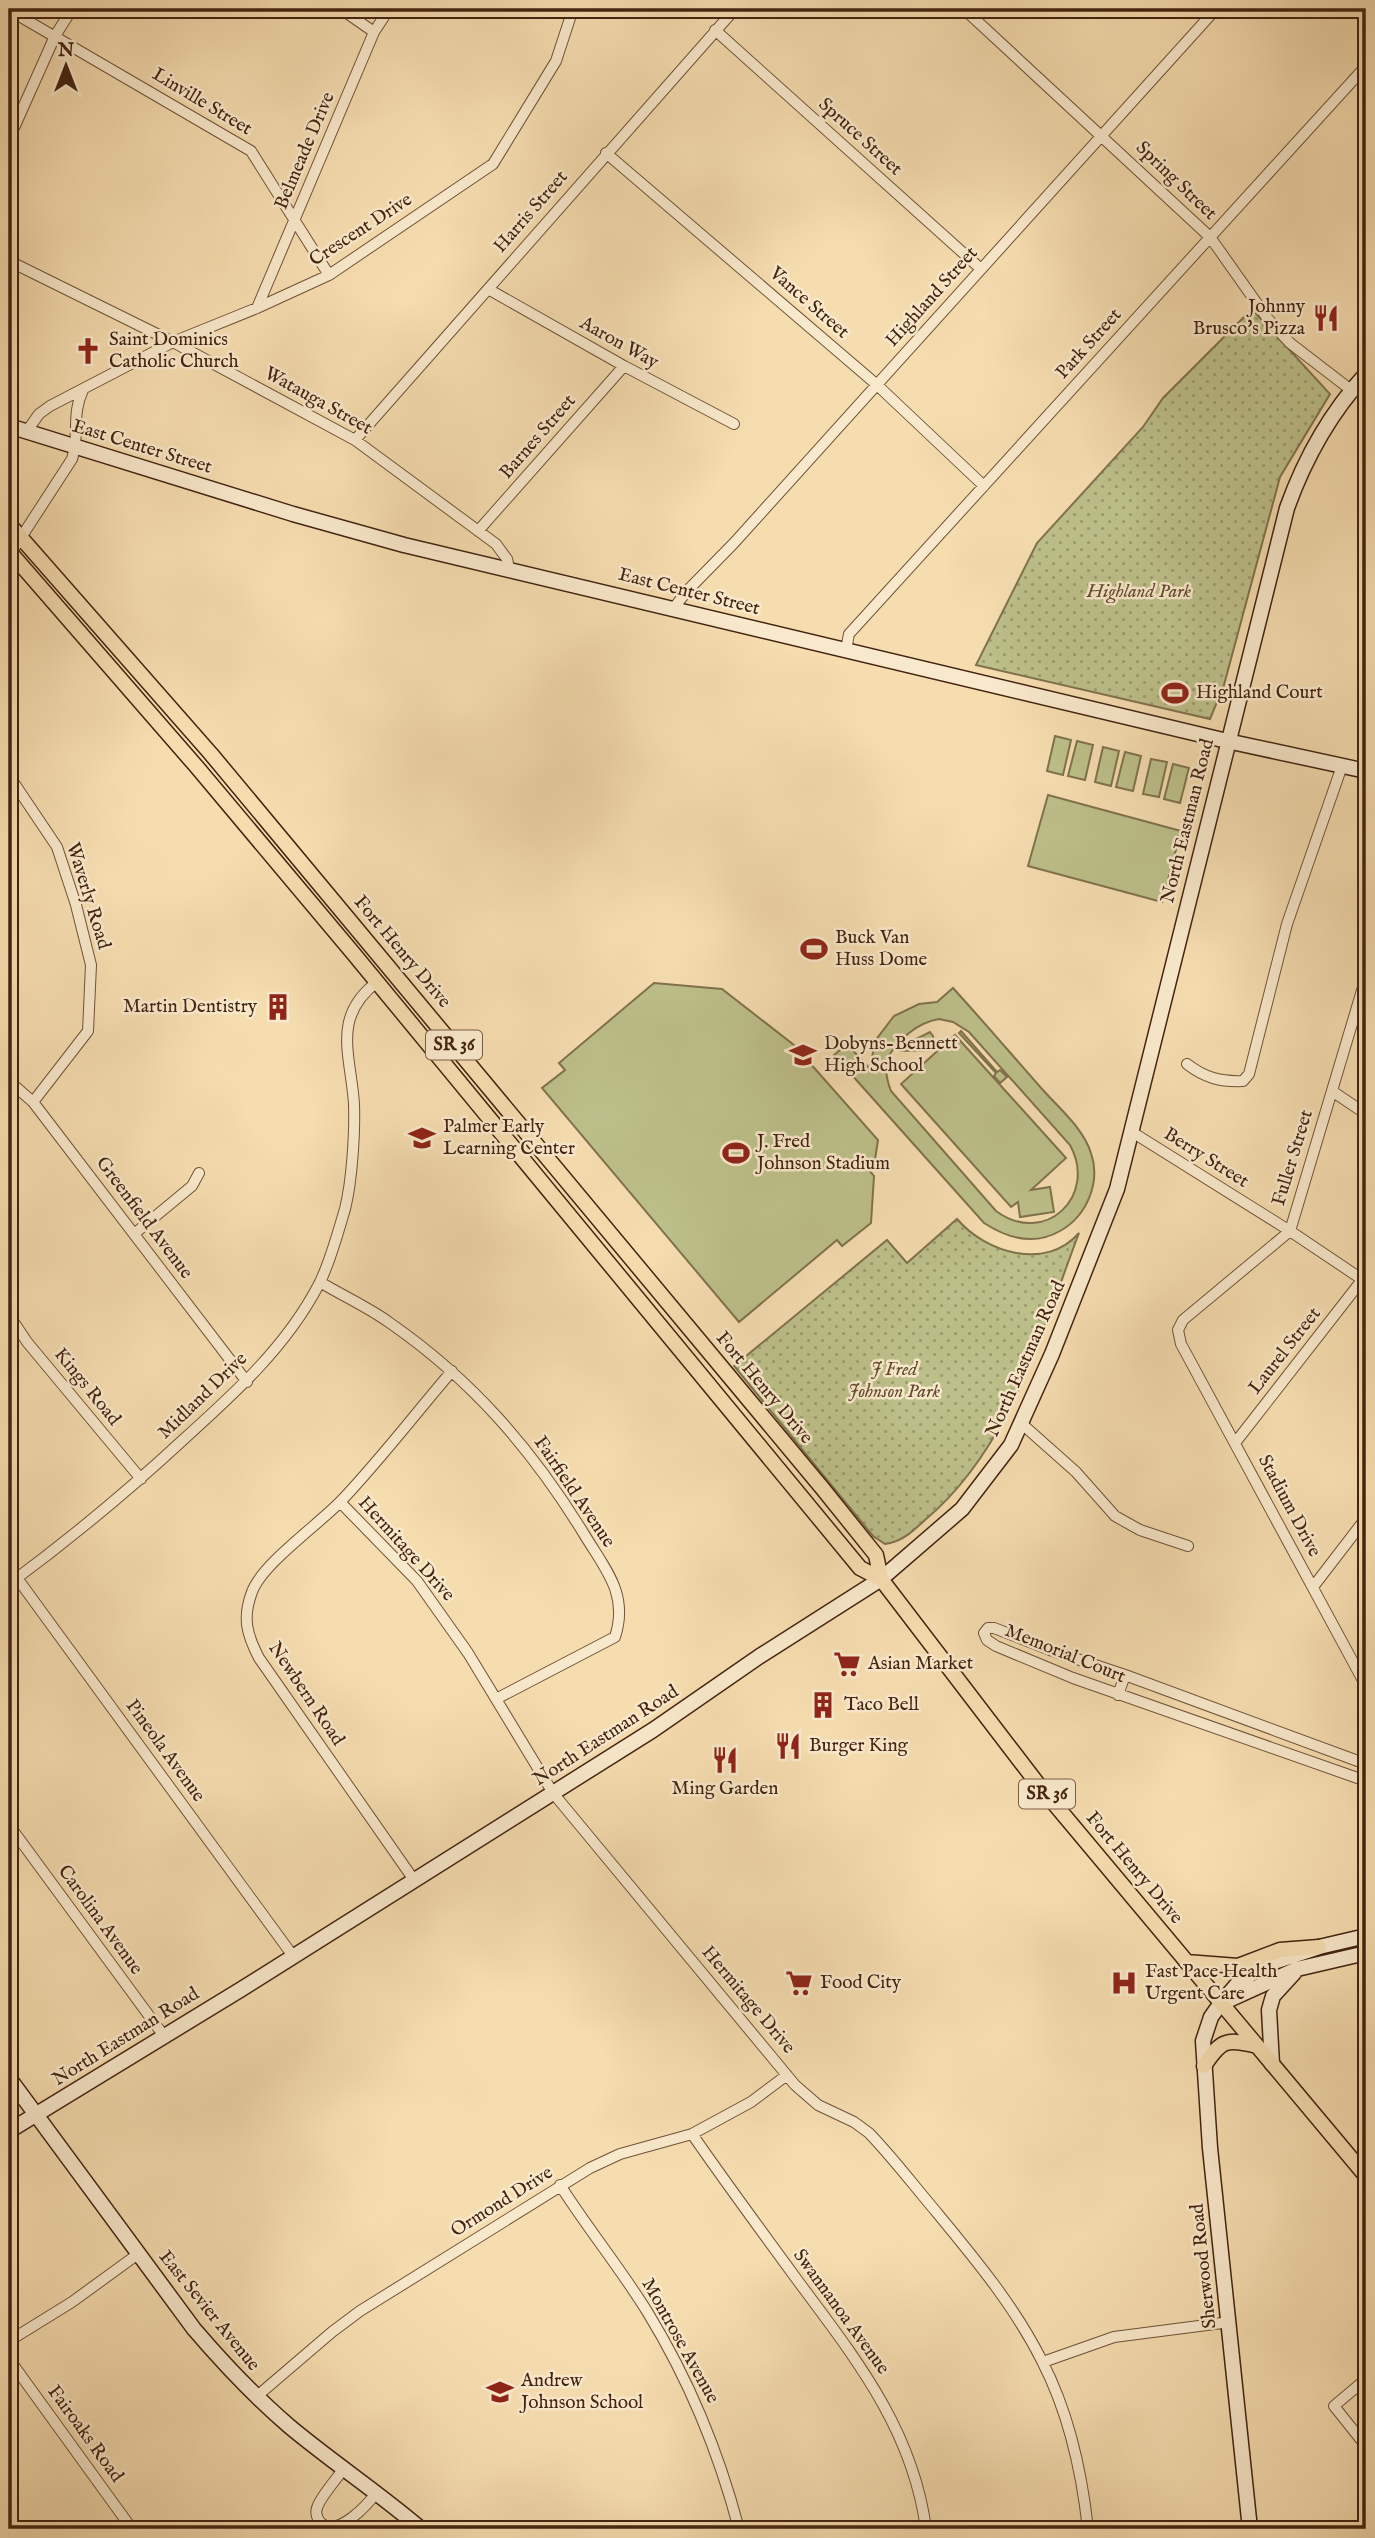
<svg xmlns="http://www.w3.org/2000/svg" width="1375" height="2538" font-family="'IM FELL English',serif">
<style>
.grass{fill:#bdc08a;stroke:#80724d;stroke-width:2;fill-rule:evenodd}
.park{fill:url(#park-dots);stroke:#80724d;stroke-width:2}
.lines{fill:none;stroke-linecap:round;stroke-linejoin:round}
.street-casing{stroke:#705238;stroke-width:12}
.secondary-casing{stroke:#432310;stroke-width:17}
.primary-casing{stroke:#432310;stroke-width:17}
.street{stroke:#f9e9cc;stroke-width:10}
.secondary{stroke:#f9e9cc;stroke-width:14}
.primary{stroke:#f6ddb0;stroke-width:14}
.labels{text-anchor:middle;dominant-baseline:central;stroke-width:5;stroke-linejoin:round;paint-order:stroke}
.shield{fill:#f9e9cc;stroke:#7a5e48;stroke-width:2}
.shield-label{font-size:18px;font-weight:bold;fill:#432310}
.street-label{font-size:19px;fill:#432310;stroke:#f9e9cc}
.poi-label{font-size:19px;fill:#432310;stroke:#f9e9cc;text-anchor:start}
.park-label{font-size:19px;font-style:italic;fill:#624a2e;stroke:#f9e9cc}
</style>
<defs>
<pattern id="park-dots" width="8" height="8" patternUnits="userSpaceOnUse" patternTransform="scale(1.75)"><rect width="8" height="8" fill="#bdc08a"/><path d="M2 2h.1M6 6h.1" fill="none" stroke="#9b9c6f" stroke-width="1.8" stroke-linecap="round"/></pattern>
</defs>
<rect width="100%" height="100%" fill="#f6ddb0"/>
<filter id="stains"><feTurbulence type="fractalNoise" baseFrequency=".00286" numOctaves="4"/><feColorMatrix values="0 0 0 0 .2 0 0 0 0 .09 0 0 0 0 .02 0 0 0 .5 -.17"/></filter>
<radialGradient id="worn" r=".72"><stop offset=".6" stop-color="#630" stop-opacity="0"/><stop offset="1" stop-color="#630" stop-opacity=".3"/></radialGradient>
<!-- grass -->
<path class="grass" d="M1055 736 1071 740 1063 775 1047 771Z
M1077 741 1093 745 1085 780 1068 776Z
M1103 747 1119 751 1111 786 1095 782Z
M1125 752 1141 756 1133 791 1116 787Z
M1151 759 1167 762 1159 797 1143 794Z
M1173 764 1189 768 1180 803 1164 799Z
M1048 795 1181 831 1162 902 1028 866Z
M654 983 722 989 794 1045 878 1140 874 1166 869 1170 874 1176 871 1223 842 1246 837 1240 739 1322 542 1088 565 1070 559 1063Z
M953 988C983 1021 1012 1055 1042 1089 1059 1108 1083 1128 1091 1153 1101 1182 1087 1216 1060 1231 1034 1246 1007 1238 984 1223L834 1055 847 1044 870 1069 875 1041 894 1016 919 1004 937 1002ZM939 1019 953 1022 969 1032 1070 1145C1098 1196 1045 1247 996 1211L891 1091C880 1063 888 1051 909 1033 919 1025 927 1021 939 1019Z
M961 1031 997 1072 1000 1070 1007 1077 1000 1083 994 1076 996 1073 959 1033Z
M930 1032 933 1036 934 1050 901 1051 900 1047Z
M955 1035 1066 1158 1031 1190 1050 1187 1054 1212 1020 1217 1018 1202 1011 1207 901 1084Z"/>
<!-- park -->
<path class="park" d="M1252 309 1330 394 1280 477 1224 685 1210 719 976 665 1037 543 1143 427 1163 398Z
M957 1219C986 1253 1046 1271 1079 1233 1041 1333 1010 1449 925 1520 913 1531 902 1542 885 1544L873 1536 734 1366 887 1240 907 1263Z"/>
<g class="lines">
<defs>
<path id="street" d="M341 9 374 32
M964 9 1210 237 1268 319 1290 343 1351 390
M9 10 251 151 329 275
M715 30 981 269
M9 139 55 36 72 9
M606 153 876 384 984 486
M9 261 173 342 355 440 496 544 507 559 509 568
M488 289 624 366 734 424
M257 308 374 32 389 9
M27 431 39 414 50 406 173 342 257 308 329 275 493 164 556 61 573 9
M355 440 735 9
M478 531 624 366
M11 553 72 459C80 435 71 415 83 390
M673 609 687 591 734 543 1216 9
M846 650 849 634 1366 66
M9 780 14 783 57 847 76 905 91 965 88 1031 33 1102
M1366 977 1290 1231 1183 1320 1178 1330 1181 1344 1366 1686
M1187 1064C1205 1078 1221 1082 1243 1081L1249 1074 1287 924 1342 766
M9 1081 33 1102 247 1382
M1332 1091 1366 1114
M1132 1132 1290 1231 1366 1282
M134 1234 192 1186 199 1173
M320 1282C343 1296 368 1307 390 1323 472 1380 532 1449 584 1534 605 1569 629 1594 615 1637L496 1699
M9 1315 27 1342 141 1479
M1022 1424 1076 1472 1115 1516 1140 1530 1188 1546
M1235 1443 1362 1280
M340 1502 417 1581 468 1653 553 1793 795 2085 818 2105 854 2122 869 2133C894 2159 915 2187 938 2214 976 2260 1015 2307 1042 2361 1068 2411 1082 2474 1088 2529
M9 1567 293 1956
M9 1584C70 1539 129 1490 184 1439 235 1393 287 1346 319 1284 330 1263 338 1232 345 1209 352 1181 355 1133 354 1104 351 1056 331 1017 377 982
M1313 1587 1366 1518
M1118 1695 1125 1675
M1366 1764 1125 1675 1050 1650 994 1628H988L984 1633 987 1640 996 1646 1073 1678 1366 1781
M9 1825 164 2036
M414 1880 259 1658C247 1635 242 1618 252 1592 262 1564 318 1525 341 1501 380 1460 415 1414 452 1371
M692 2134C726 2183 762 2232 798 2281 856 2359 913 2430 926 2529
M560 2185C588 2229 621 2269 648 2313 689 2380 719 2453 739 2529
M9 2341 72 2302 138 2254
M9 2359 132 2529
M1043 2362 1114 2337 1230 2322
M1366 2379 1334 2406 1366 2446
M256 2397 332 2332 360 2311 590 2168 620 2154 692 2134 751 2102 787 2075
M344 2468C337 2479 320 2497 317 2508 315 2514 318 2520 321 2523 338 2538 368 2504 377 2492"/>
<path id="secondary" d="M9 426 293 514 404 545 1227 741 1366 771
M1222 2003 1297 1969 1366 1953
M1272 2064 1269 2010 1273 1996 1294 1973
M9 2078 194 2329C224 2364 254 2396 289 2426 332 2462 379 2493 421 2529
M9 2131 240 1990 653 1730 760 1656 881 1579 962 1509 1011 1445 1052 1354 1117 1189 1287 508C1305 458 1330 413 1366 374
M1250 2529 1210 2148 1203 2041 1211 2017 1221 2003 1239 1982 1265 1965 1319 1947 1366 1936"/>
<path id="primary" d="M9 524 211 754 823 1489 876 1555 881 1579 1037 1783 1366 2176
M9 551 196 766 353 953 860 1568 881 1579
M1186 1962 1238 1966 1280 1950 1319 1947
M1204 2066C1221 2040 1226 2038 1257 2046"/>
</defs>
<!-- street casing -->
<use href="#street" class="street-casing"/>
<!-- secondary casing -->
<use href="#secondary" class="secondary-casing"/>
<!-- primary casing -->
<use href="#primary" class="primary-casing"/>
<!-- street -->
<use href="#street" class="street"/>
<!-- secondary -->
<use href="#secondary" class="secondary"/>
<!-- primary -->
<use href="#primary" class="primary"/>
</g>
<!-- icons -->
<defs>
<symbol id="restaurant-bare" viewBox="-9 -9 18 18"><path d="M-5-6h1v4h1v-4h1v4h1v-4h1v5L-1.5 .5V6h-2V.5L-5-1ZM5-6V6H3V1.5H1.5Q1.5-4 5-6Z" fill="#8f2418" stroke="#f9e9cc" stroke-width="2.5" paint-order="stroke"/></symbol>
<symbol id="church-bare" viewBox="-9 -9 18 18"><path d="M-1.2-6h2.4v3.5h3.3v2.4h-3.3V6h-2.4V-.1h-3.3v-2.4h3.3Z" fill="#8f2418" stroke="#f9e9cc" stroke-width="2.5" paint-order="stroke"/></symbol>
<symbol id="stadium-bare" viewBox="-9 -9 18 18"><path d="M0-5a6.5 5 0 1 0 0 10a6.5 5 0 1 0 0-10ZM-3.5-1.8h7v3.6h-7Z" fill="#8f2418" stroke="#f9e9cc" stroke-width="2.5" paint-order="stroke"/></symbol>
<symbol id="building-bare" viewBox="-9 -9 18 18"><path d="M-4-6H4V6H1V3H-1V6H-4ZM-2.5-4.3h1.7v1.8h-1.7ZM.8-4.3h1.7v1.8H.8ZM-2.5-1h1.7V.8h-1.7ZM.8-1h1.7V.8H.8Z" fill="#8f2418" stroke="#f9e9cc" stroke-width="2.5" paint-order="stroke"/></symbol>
<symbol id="school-bare" viewBox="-9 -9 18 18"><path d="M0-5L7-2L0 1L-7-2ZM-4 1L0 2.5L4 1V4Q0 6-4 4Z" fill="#8f2418" stroke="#f9e9cc" stroke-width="2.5" paint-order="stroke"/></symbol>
<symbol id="supermarket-bare" viewBox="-9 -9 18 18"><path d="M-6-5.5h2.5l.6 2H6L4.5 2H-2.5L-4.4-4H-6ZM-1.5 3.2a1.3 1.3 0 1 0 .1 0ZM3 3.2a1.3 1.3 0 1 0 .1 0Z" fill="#8f2418" stroke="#f9e9cc" stroke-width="2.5" paint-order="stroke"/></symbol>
<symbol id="hospital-bare" viewBox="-9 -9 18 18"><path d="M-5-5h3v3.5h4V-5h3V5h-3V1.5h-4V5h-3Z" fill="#8f2418" stroke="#f9e9cc" stroke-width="2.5" paint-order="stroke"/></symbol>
</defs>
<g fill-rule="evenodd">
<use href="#restaurant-bare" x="1307" y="299" width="38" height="38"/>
<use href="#church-bare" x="69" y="332" width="38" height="38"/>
<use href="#stadium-bare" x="1156" y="674" width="38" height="38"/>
<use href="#stadium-bare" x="795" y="930" width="38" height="38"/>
<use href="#building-bare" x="259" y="988" width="38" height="38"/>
<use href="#school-bare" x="784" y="1036" width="38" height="38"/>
<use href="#school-bare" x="403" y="1119" width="38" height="38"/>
<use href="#stadium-bare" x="717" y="1134" width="38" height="38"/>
<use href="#supermarket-bare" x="828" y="1645" width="38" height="38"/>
<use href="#building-bare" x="804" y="1686" width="38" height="38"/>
<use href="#restaurant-bare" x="769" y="1727" width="38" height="38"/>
<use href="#restaurant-bare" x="706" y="1741" width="38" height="38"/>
<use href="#supermarket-bare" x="780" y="1964" width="38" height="38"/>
<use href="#hospital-bare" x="1105" y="1964" width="38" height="38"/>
<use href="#school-bare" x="481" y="2373" width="38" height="38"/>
</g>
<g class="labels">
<!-- shield labels -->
<g class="shield">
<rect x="426" y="1030.5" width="56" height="29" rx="5"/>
<rect x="1019" y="1779.5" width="56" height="29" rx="5"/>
</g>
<g class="shield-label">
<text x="454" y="1045">SR 36</text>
<text x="1047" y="1794">SR 36</text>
</g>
<!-- street labels -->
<g class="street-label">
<text transform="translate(202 102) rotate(31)">Linville Street</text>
<text transform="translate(860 137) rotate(42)">Spruce Street</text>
<text transform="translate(305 151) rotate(-67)">Belmeade Drive</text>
<text transform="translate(1176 181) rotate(44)">Spring Street</text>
<text transform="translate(531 212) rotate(-49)">Harris Street</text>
<text transform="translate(361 230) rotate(-33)">Crescent Drive</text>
<text transform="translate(932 297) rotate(-48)">Highland Street</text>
<text transform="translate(809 303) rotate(41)">Vance Street</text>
<text transform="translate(619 343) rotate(29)">Aaron Way</text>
<text transform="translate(1089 344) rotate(-48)">Park Street</text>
<text transform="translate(318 401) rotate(29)">Watauga Street</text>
<text transform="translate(538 437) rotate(-49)">Barnes Street</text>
<text transform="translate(142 447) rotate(17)">East Center Street</text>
<text transform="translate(689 592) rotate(14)">East Center Street</text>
<text transform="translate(1188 821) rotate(-76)">North Eastman Road</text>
<text transform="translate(88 896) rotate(73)">Waverly Road</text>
<text transform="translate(402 952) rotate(50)">Fort Henry Drive</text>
<text transform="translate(1206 1158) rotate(32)">Berry Street</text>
<text transform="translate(1293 1158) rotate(-73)">Fuller Street</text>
<text transform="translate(144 1218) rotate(53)">Greenfield Avenue</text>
<text transform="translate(1285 1351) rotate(-52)">Laurel Street</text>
<text transform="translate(1026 1359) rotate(-66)">North Eastman Road</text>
<text transform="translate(87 1387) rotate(51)">Kings Road</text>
<text transform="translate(764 1388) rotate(50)">Fort Henry Drive</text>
<text transform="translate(203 1396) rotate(-44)">Midland Drive</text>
<text transform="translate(574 1492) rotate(56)">Fairfield Avenue</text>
<text transform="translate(1289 1506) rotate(62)">Stadium Drive</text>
<text transform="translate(406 1549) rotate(48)">Hermitage Drive</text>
<text transform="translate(1065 1654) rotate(22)">Memorial Court</text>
<text transform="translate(306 1694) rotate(56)">Newbern Road</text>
<text transform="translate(606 1736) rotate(-33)">North Eastman Road</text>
<text transform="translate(165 1751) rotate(54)">Pineola Avenue</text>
<text transform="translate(1134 1868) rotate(50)">Fort Henry Drive</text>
<text transform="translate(100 1920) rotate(54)">Carolina Avenue</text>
<text transform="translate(748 2000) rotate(50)">Hermitage Drive</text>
<text transform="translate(126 2037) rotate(-32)">North Eastman Road</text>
<text transform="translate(502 2202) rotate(-32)">Ormond Drive</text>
<text transform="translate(1204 2266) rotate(-96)">Sherwood Road</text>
<text transform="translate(209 2311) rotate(51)">East Sevier Avenue</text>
<text transform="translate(841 2312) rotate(54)">Swannanoa Avenue</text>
<text transform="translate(680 2341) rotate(61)">Montrose Avenue</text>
<text transform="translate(85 2434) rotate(54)">Fairoaks Road</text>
</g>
<!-- poi labels -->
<g class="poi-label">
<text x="1305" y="307" text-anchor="end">Johnny<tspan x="1305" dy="22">Brusco's Pizza</tspan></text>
<text x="109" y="340">Saint Dominics<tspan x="109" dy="22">Catholic Church</tspan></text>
<text x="1196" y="693">Highland Court</text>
<text x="835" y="938">Buck Van<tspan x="835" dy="22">Huss Dome</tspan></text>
<text x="257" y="1007" text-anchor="end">Martin Dentistry</text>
<text x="824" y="1044">Dobyns-Bennett<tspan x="824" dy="22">High School</tspan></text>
<text x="443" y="1127">Palmer Early<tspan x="443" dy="22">Learning Center</tspan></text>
<text x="757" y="1142">J. Fred<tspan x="757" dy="22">Johnson Stadium</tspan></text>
<text x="868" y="1664">Asian Market</text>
<text x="844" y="1705">Taco Bell</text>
<text x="809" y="1746">Burger King</text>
<text x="725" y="1789" text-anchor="middle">Ming Garden</text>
<text x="1145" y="1972">Fast Pace Health<tspan x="1145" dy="22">Urgent Care</tspan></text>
<text x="820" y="1983">Food City</text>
<text x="521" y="2381">Andrew<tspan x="521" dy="22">Johnson School</tspan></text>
</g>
<!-- park labels -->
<g class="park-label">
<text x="1139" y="592">Highland Park</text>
<text x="894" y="1370">J Fred<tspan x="894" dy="22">Johnson Park</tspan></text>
</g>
</g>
<!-- margin -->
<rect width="1375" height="2538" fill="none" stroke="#f6ddb0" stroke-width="35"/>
<rect x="10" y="10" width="1354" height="2517" fill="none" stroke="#432310" stroke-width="3.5"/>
<rect x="18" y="18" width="1340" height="2503" fill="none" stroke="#432310" stroke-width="2"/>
<!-- north arrow -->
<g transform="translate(66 66)" stroke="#f9e9cc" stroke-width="5" paint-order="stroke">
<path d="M0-5L12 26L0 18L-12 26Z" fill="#432310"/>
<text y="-10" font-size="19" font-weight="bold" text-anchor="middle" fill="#432310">N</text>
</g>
<rect width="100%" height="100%" filter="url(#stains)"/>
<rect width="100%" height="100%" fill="url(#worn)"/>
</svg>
